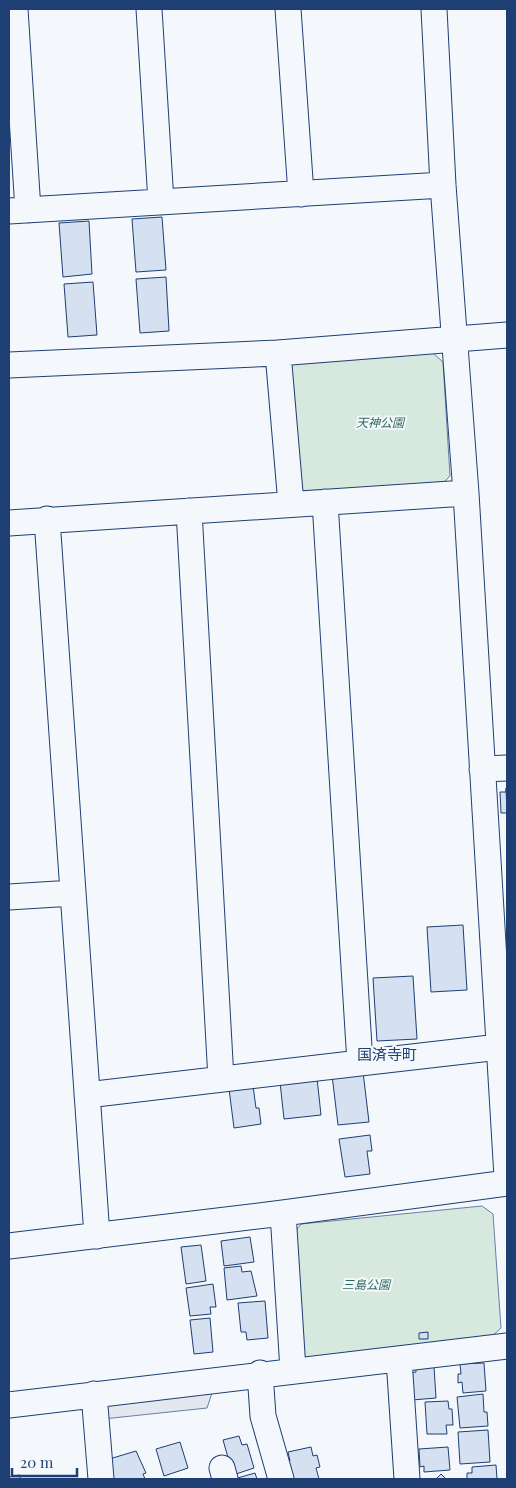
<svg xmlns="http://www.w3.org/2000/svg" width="516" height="1488" font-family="'Playfair Display','Noto Sans JP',serif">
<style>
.green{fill:#d7e8df;stroke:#687fa3}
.parking{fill:#e3e8f0;stroke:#687fa3}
.building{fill:#d5e0f0;stroke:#1d3f73}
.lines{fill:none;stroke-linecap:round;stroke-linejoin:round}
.minor-casing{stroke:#1d3f73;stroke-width:27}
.minor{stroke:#f4f7fb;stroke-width:25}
.labels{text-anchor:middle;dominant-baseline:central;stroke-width:4;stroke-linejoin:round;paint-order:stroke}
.park-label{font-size:12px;font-style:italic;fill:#2c6c60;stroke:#f4f7fb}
.quarter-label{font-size:15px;fill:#1d3f73;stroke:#f4f7fb}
</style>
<rect width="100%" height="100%" fill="#f4f7fb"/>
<!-- green -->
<path class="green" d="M433 353 443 362 450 476 443 483 303 491 296 484 289 369 294 362Z
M482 1206 493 1214 501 1328 491 1337 306 1358 298 1351 291 1237 301 1224Z"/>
<!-- parking -->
<path class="parking" d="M213 1390 207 1408 103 1419 106 1403Z"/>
<!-- building -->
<path class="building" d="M162 217 166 270 136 272 132 219Z
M89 221 92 274 63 277 59 223Z
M166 277 169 331 140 333 136 279Z
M93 282 97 335 68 337 64 284Z
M506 788 507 813H501L500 792H506Z
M463 925 467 990 431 992 427 927Z
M413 976 417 1039 377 1041 373 978Z
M363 1072 369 1122 338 1125 332 1075Z
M317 1078 321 1115 284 1119 280 1082Z
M253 1086 256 1108H259L261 1124 234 1128 229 1089Z
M370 1135 372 1151H367L370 1174 345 1177 339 1139Z
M250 1237 254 1262 224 1266 221 1241Z
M201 1245 206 1281 186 1284 181 1247Z
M241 1266 242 1272 251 1271 257 1296 227 1300 224 1268Z
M213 1284 216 1307H210L211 1314 190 1316 186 1288Z
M265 1301 268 1338 247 1340 246 1332H241L238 1303Z
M210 1318 213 1352 194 1354 190 1320Z
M428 1332V1339H419V1333Z
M484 1363 486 1391 463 1393 462 1382 458 1383V1374H461L460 1364Z
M434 1367 436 1398 412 1400 410 1373 416 1372V1368Z
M483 1394 484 1412H487L488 1426 460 1428 457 1397Z
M448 1401 449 1409H452L453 1425H446L447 1434H427L425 1402Z
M488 1430 490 1462 460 1464 458 1432Z
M239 1436 242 1445 247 1444 254 1468 233 1475 223 1440Z
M180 1442 188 1468 164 1476 156 1449Z
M311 1447 313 1456 317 1455 320 1467 316 1468 319 1479H292L288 1462 290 1461 288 1452Z
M448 1447 450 1470 424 1472V1466L420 1467 419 1449Z
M136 1451 146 1473 143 1474 145 1479H112L106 1460Z
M496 1465 497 1479H467V1473H472V1467Z
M255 1473 257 1479H234Z
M441 1474 446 1479H436Z
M20 1475V1479H9V1477Z"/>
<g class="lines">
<defs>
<path id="minor" d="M15 9 28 210
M149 9 161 202
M288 9 301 194
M434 9 443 185 466 493 507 1177
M9 211 443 185
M278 353 291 504
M9 365 278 353 507 335
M189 511 221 1079
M47 519 97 1236
M9 523 466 493
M482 769 507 768
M9 897 73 893
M360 1063 499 1047
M87 1095 360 1063 325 502
M283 1213 293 1370
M9 1246 283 1213 507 1183
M399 1359 407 1479
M260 1373 263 1416 281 1479
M94 1394 101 1479
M9 1405 507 1346
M222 1468 225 1479"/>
</defs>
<!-- minor casing -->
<use href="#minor" class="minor-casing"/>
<!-- minor -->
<use href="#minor" class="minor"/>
</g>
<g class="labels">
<!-- park labels -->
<g class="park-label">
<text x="380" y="422">天神公園</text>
<text x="366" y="1284">三島公園</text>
</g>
<!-- quarter labels -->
<g class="quarter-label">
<text x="387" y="1054">国済寺町</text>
</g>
</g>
<!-- border -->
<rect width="516" height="1488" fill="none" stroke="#1d3f73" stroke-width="20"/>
<!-- scale -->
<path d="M12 1468v8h65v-8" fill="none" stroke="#1d3f73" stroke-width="2.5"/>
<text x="20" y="1468" font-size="15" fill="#1d3f73" stroke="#f4f7fb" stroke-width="4" paint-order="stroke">20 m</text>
</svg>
